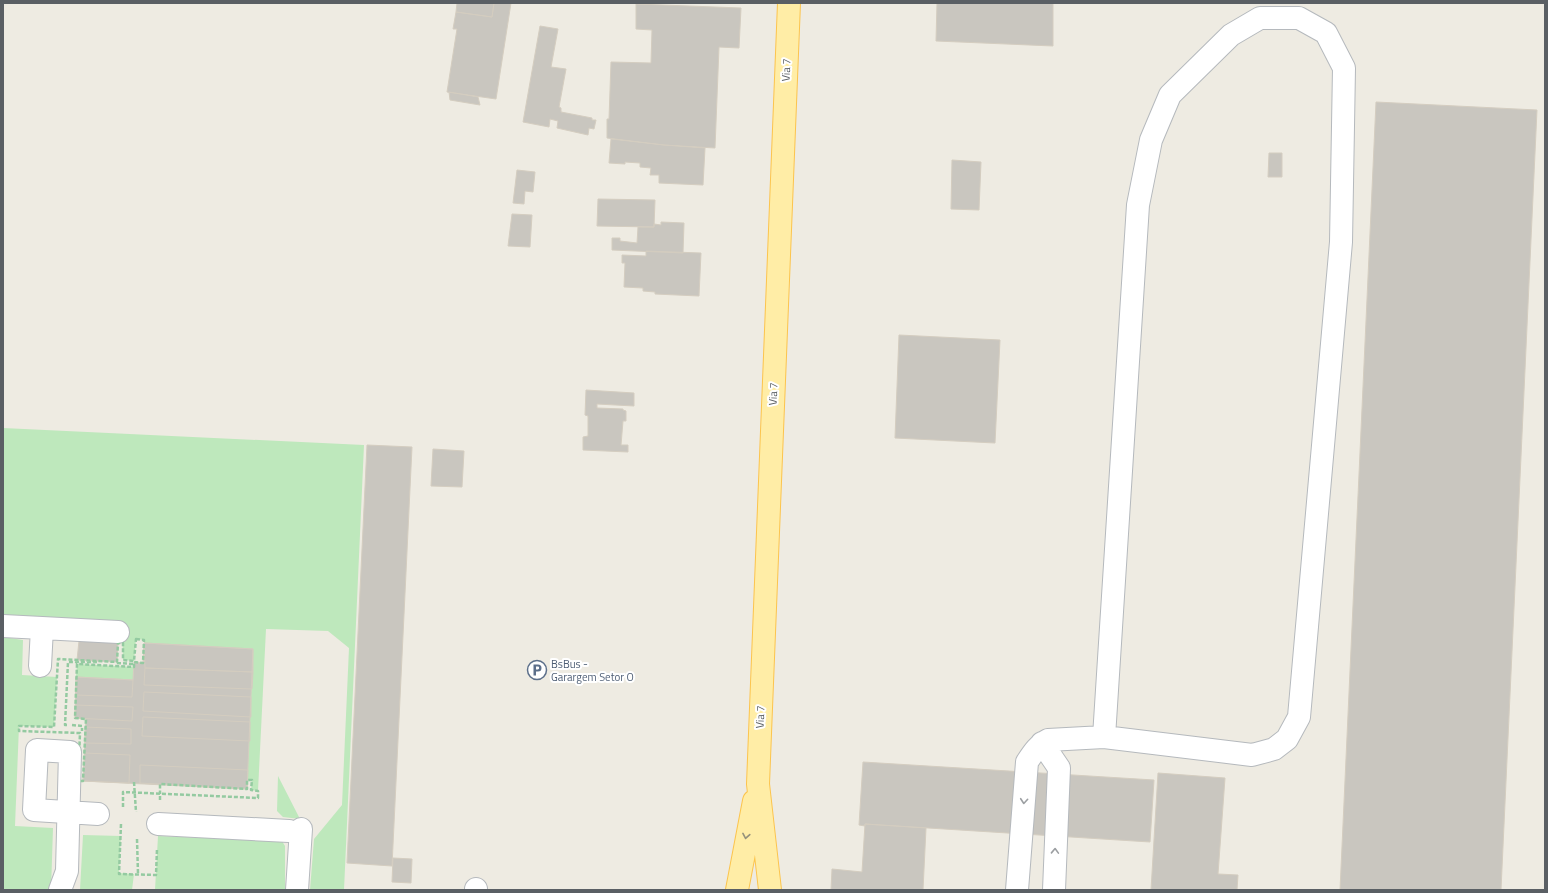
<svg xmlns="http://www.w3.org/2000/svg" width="1548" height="893" font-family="'Titillium Web',sans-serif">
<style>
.green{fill:#bee8bc}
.building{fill:#c9c6bf;stroke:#d4cdc0}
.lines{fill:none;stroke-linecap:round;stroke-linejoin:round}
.minor-casing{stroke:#b5b9bd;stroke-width:24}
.major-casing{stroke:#fcc44d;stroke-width:24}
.path{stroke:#94caa1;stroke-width:2.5;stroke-dasharray:4 2;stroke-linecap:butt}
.minor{stroke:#fff;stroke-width:22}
.major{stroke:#ffeda6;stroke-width:22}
.oneway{stroke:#9c9fa2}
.oneway2{stroke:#94917b}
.labels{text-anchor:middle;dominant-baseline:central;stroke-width:4;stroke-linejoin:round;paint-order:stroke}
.street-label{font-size:11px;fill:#5a5f64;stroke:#fff}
.service-label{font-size:11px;fill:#4e5e75;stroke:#fff;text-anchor:start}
</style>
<rect width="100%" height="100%" fill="#eeebe2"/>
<!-- green -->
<path class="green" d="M3 428 364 445 344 890H310L314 839 342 805 349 648 328 631 266 629 258 791 251 790 252 780H247L253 649 144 643V640L136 639 134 661 123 660 122 621 3 615Z
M3 637 23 640 22 675 57 677 54 727 19 726 15 826 53 828 51 890H3Z
M77 664 134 667 133 680 76 677Z
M278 776 300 819 283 817 277 811Z
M83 835 121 836 119 873 134 874 132 890H80Z
M158 836 282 841 285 846V890H155Z"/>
<!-- building -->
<path class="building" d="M457 3H494L492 17 456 12Z
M494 3H511L496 99 447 92 457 29H453L456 12 492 17Z
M937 3H1053V46L936 41Z
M636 4 741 8 739 48 719 47 715 148 664 145 607 138V119H609L611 62 651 63 652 30 636 29Z
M540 26 558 29 551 67 566 69 559 107 561 108V112L592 118V120H596L594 129 589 128 588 135 557 128 558 121 550 119 549 127 523 122Z
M449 92 478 97 480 105 450 100Z
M1376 102 1537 110 1501 890H1340Z
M611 139 664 145 705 148 703 185 659 183V175H650L651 168 640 167V163L625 162V164L609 163Z
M1269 153H1282V177H1268Z
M952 160 981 162 979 210 951 209Z
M517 170 535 172 533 192 525 191 524 204 513 203Z
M598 199 655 200 654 227 597 226Z
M512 214 532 215 530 247 508 246Z
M661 222 684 223 683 253 612 250V238H620V241L637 243 638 227H654V224L661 225Z
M646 251 701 253 699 296 655 294V292L643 291V288L624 287 625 263H622V255L646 256Z
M899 335 1000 340 995 443 895 438Z
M586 390 634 393V406L597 404V408L623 409V410L626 411V421H623L621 445H628V452L583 450V437L588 436V416L585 415Z
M367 445 412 447 392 866 347 863Z
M433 449 464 451 462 487 431 486Z
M79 641 118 643 117 662 77 660Z
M144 643 253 649 247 789 83 781 86 719 75 718 76 677 133 680 134 662 143 663Z
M144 643 253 649V672L145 668Z
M145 668 253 672 252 689 144 685Z
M76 677 133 680 132 697 76 695Z
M144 692 251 697V717L143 711Z
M75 705 133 707 132 721 75 718Z
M143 717 250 722V741L142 736Z
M85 727 131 729V744L85 743Z
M85 753 130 755 129 783 83 781Z
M863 762 1154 780 1150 842 865 824V826L859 825Z
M140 765 248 770 247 789 140 783Z
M1158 773 1225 778 1218 874 1238 875 1237 890H1151Z
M865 824 926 828 923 890H831L832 869 862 872Z
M393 858 412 859 411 883 392 882Z"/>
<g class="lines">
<defs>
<path id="minor" d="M3 626 42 628 40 666
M42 628 118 632
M1042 743 1059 768 1054 890
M158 824 289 831
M60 890 67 871 70 752 37 750 34 810 98 814
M297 890 301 829
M476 890V889
M1017 890 1027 762C1033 753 1038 745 1048 740L1104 737 1252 755 1274 749 1287 739 1299 717 1341 242 1344 68 1326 33 1299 18H1260L1231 35 1170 95 1151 140 1138 205 1104 737"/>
<path id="major" d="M737 890 754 801
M770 890 758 784 789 3"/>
</defs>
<!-- minor casing -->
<use href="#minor" class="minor-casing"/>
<!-- major casing -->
<use href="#major" class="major-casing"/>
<!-- path -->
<path class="path" d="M136 639 144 640 143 663 134 662V667L77 664 75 718 86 719 83 781H78L80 733 19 731V726L54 727 58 659 117 662 118 643H123V660L134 661Z
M117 663 134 664
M67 725H65L68 662H98
M72 725 82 726V731
M134 782 136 812
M160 800V793
M123 807V792L258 798V791L251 790 252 780H247V789L160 784V793
M121 824 119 874 156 875 157 849
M137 839 138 874"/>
<!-- minor -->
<use href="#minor" class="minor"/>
<!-- major -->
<use href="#major" class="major"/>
</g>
<!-- one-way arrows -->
<defs><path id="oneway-chevron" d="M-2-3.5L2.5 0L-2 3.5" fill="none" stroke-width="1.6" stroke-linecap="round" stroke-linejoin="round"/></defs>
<g class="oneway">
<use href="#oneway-chevron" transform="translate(1024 801) rotate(95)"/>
<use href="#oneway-chevron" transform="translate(1055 851) rotate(-88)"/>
</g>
<use class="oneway2" href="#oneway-chevron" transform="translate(746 836) rotate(100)"/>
<!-- icons -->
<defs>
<symbol id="parking-ring" viewBox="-11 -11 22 22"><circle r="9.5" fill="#fff" stroke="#5c6f8a" stroke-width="1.5"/><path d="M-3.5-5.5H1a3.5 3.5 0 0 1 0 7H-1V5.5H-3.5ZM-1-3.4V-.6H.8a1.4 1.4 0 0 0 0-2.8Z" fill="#5c6f8a"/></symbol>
</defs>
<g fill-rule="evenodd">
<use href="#parking-ring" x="526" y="659" width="22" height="22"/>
</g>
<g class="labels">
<!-- street labels -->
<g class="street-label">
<text transform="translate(786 70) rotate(-88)">Via 7</text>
<text transform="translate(773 394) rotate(-88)">Via 7</text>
<text transform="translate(760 717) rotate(-88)">Via 7</text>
</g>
<!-- service labels -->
<g class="service-label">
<text x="551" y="664">BsBus -<tspan x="551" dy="13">Garargem Setor O</tspan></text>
</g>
</g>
<!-- border -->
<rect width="1548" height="893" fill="none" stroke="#5a5f64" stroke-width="8"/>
</svg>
